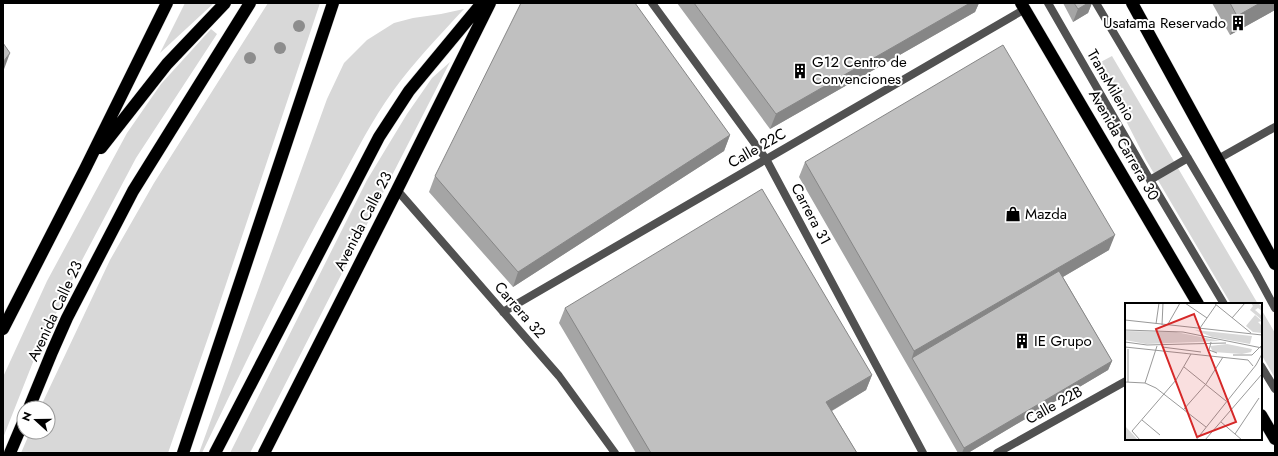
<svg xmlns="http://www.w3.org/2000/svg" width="1278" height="456" font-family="Jost,sans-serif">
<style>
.green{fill:#d8d8d8}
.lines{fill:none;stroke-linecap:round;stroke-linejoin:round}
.highway-casing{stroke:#dbdbdb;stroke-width:13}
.lane{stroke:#515151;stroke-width:8}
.street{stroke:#515151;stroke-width:8}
.highway{stroke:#000;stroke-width:12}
.tree{fill:#8d8d8d}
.wall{fill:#a5a5a5}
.shaded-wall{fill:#868686}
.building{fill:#c0c0c0;stroke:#868686}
.labels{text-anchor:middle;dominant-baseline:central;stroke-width:4;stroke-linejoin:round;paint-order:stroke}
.poi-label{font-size:15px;fill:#000;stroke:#fff;text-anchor:start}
.street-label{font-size:15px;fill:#000;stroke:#fff}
.inset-road{fill:none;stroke:#999;stroke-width:1}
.view{fill:#d62828;fill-opacity:0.15;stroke:#d62828;stroke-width:2}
.inset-edge{fill:none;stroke:#000;stroke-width:2}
</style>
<rect width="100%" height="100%" fill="#fff"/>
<!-- green -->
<path class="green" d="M185 3H214L160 53Z
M268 3H320L210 332 168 453H21L30 432H48V408H40L110 260 154 183Z
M464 9C439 36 414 62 393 91 372 120 356 152 339 183 289 271 246 362 202 453H199L327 99 344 63 367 40 394 23 413 18 441 14Z
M211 29 217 34 136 158 81 262 35 357 3 438V377L47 281 127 133 161 84Z
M1112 56 1258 304H1231L1146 160 1097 64Z
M450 62 250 453H230L367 180 407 114 432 78Z
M1261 309 1275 333V378L1261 354Z"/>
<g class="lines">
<defs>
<path id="highway" d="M1021 3 1198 304
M1132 3 1275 264
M101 148 167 64 225 3
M3 329 85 169 167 3
M29 408 52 352 67 318 133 191 250 3
M1261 415 1275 439
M10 453 24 420
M183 453 333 3
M215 453 379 137 409 91 482 3
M264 453 397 190 490 3"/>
</defs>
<!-- highway casing -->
<use href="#highway" class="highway-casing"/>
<!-- lane -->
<path class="lane" d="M1048 3 1150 180 1224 304
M1096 3 1256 273 1275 308
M1150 180 1188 158
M1261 366 1275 389"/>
<!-- street -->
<path class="street" d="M652 3 766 159 923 453
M1218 159 1275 127
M397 190 559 376 615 453
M503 312 1025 9
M997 453 1126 381"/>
<!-- highway -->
<use href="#highway" class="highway"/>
</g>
<!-- trees -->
<g class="tree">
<circle cx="299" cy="26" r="6"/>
<circle cx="280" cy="48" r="6"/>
<circle cx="250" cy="58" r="6"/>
</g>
<!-- wall -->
<path class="wall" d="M677 3H979L975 12 770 129Z
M1063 3H1092L1088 13 1073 22Z
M1212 3H1275V10L1230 35Z
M730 135 724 151 513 287 429 192 435 176Z
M805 162 1109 250 1063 277 1112 361 1108 370 968 453H958L799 177Z
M565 308 872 375 866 390 832 411 857 453H636L559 323Z"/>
<!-- shaded-wall -->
<path class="shaded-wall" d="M970 3H979L975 12 770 129 776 114Z
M1088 3H1092L1088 13 1073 22 1078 9Z
M1260 3H1275V10L1230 35 1237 16Z
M10 53 3 72V73V62Z
M730 135 724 151 513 287 518 272Z
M1115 235 1109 250 915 363 912 358 914 351Z
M1112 361 1108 370 968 453H962L964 448Z
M872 375 866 390 821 417 826 402Z"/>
<!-- building -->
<path class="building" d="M521 3H635L730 135 518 272 435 176Z
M694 3H970L776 114Z
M1074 3H1088L1078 9Z
M1230 3H1260L1237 16Z
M3 43 10 53 3 62Z
M1003 45 1115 235 914 351 805 162Z
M762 189 872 375 826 402 857 453H651L565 308Z
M1059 271 1112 361 964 448 912 358Z"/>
<!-- icons -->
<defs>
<symbol id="building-bare" viewBox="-9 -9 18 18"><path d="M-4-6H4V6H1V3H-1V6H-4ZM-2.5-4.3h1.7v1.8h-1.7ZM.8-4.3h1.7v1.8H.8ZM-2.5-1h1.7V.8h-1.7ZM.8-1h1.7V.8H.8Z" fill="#000" stroke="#fff" stroke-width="2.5" paint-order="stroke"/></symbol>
<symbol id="shop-bare" viewBox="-9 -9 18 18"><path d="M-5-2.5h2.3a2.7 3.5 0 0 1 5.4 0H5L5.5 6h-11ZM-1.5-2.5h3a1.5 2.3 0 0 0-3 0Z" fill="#000" stroke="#fff" stroke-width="2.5" paint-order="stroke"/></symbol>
</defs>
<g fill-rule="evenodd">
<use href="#building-bare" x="1227" y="12" width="22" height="22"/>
<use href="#building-bare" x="789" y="60" width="22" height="22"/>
<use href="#shop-bare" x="1002" y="203" width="22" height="22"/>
<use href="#building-bare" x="1011" y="330" width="22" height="22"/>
</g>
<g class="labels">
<!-- poi labels -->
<g class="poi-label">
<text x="1226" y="23" text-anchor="end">Usatama Reservado</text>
<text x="812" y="62">G12 Centro de<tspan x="812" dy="17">Convenciones</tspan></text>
<text x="1025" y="214">Mazda</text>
<text x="1034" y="341">IE Grupo</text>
</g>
<!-- street labels -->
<g class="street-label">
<text transform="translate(1111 85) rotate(60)">TransMilenio</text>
<text transform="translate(1124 145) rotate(60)">Avenida Carrera 30</text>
<text transform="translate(757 148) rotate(-30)">Calle 22C</text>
<text transform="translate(811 214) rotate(62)">Carrera 31</text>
<text transform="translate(363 221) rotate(-63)">Avenida Calle 23</text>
<text transform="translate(520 310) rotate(49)">Carrera 32</text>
<text transform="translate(55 311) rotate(-65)">Avenida Calle 23</text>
<text transform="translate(1054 405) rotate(-29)">Calle 22B</text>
</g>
</g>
<!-- overview -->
<g transform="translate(1125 303)">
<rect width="137" height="137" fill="#fff"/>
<path d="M126 0H133L137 4V8L133 5 130 7 137 13V17L125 7 128 3ZM130 12 137 18 133 19 137 23V30L128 29 121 23ZM70 27 127 33 125 41 87 34ZM0 28 51 29 96 38 21 41 0 37ZM102 41 127 46 126 49 117 51 88 49 85 43ZM0 123 13 137H0Z" fill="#d8d8d8"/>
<path class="inset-road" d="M60 0 82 15M89 0 126 30M107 15 120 0M0 17 137 32M31 21 34 0M43 21 55 0M37 22 38 0M75 25 91 2M0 27 58 29 137 45M0 39 22 42 101 40M86 39 84 47 92 50M0 44 123 57 128 63M37 44 76 49M3 46V79M108 52H127L136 43M59 64 101 98M0 79 20 80 31 85 81 124M20 80 32 43M59 106 81 81 98 54M17 117 35 132M96 119 117 137M110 131 134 95M15 137 7 128 51 77 66 51M71 137 131 62 137 51M80 137 137 71"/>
<path class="view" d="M69 11 111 119 72 134 31 26Z"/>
<rect width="137" height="137" class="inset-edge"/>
</g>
<!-- border -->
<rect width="1278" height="456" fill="none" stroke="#000000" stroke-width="8"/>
<!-- north arrow -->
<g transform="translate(36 420) rotate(291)"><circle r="19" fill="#ffffff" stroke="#999999"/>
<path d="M0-3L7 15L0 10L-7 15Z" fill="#000000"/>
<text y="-6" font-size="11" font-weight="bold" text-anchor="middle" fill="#000000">N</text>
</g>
</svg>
